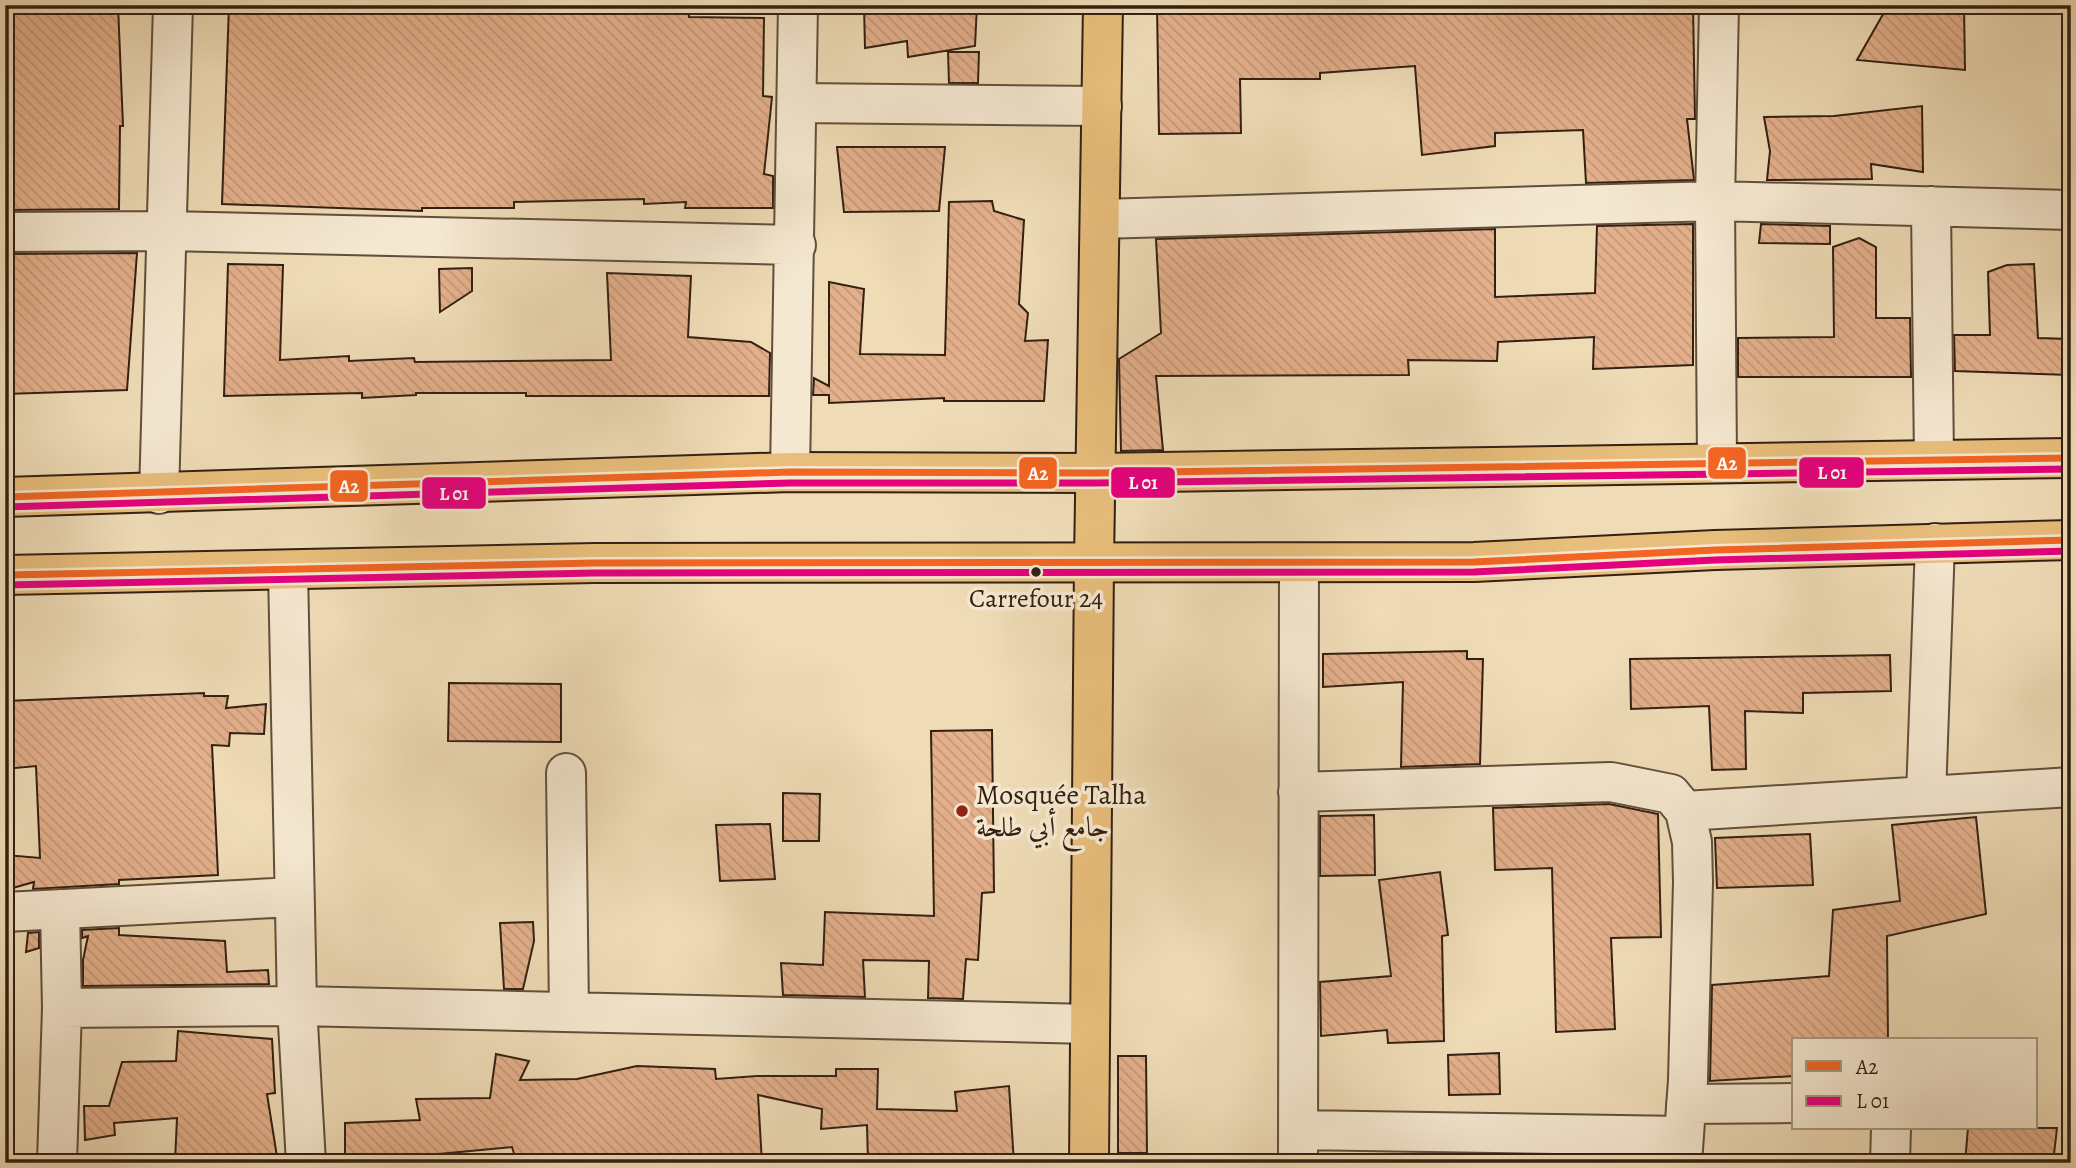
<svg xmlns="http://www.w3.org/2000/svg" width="2076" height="1168" font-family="Alegreya,Amiri,serif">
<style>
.building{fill:url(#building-back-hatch);stroke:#322012;stroke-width:2}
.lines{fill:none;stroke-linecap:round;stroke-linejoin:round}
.minor-casing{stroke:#614f3b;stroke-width:42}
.major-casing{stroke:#322012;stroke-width:42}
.highway-casing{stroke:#322012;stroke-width:42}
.minor{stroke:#f5e8d0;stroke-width:38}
.major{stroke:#e8be7c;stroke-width:38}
.highway{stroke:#e8be7c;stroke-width:38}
.bus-1-casing{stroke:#f5e8d0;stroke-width:12}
.bus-2-casing{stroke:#f5e8d0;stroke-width:12}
.bus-1{stroke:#f26522;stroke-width:7}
.bus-2{stroke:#e5007d;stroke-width:7}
.bus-dot{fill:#322012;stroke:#f5e8d0;stroke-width:2.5}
.poi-dot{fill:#8f2418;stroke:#f5e8d0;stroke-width:2.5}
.labels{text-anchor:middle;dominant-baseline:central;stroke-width:7;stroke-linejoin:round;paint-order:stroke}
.bus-label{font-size:26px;fill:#322012;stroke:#f5e8d0}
.poi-label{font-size:28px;fill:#322012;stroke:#f5e8d0;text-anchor:start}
.line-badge{stroke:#f5e8d0;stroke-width:2.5}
.badge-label{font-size:19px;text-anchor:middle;font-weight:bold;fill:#fff}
</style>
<defs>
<pattern id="building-back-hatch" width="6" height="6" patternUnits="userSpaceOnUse" patternTransform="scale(1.75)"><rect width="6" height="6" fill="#e4b08c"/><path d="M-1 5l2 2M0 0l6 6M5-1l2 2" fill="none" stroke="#c49778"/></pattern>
</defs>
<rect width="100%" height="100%" fill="#efdcb7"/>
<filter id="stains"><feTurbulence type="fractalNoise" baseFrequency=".00286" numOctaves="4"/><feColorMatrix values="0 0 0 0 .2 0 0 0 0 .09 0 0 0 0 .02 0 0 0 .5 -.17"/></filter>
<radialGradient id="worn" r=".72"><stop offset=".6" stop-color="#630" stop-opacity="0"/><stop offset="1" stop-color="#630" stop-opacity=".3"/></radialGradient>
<!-- building -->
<path class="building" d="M7 5H118L123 126H120L119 209 5 210Z
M229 5H689V17L764 18 763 96 772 97 764 174 773 176V208H685L686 202 644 204V199L514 202V208H422V211L222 204Z
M864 5H977L975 46 908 57 907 41 865 48Z
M1157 5H1693L1695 119H1687L1694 180 1586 183 1583 130 1495 133V146L1422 155 1415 66 1320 73V79H1240L1241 133 1159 134Z
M1920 5H1964L1965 70 1857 60 1886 9Z
M948 52H979L978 83H949Z
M1922 106 1923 172 1871 164 1872 179 1767 180 1770 151 1764 117 1834 116Z
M837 147H945L939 211 844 212Z
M992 201 994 211 1024 220 1019 304 1028 313 1025 341 1048 340 1044 401H944V398L829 403V395H813L814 378 829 386V282L864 289 860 354 945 355 949 202Z
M1693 224V365L1593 369 1594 337 1498 342 1497 361 1408 360 1409 375 1156 376 1163 450 1121 451 1119 359 1161 333 1156 239 1495 229V297L1595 293 1597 226Z
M1761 224 1830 226V244L1759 243Z
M1859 238 1876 247V318H1910L1911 377H1738V338L1834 337 1833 247Z
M137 253 127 390 5 394V254Z
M228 264 283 265 280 360 349 356V361L414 358 415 362 611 360 607 273 691 276 688 337 751 342 770 353 769 396H526V393H416V395L362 398V393L224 396Z
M2034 264 2038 338 2069 339 2070 375 1955 371 1954 335H1990L1988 272 2007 265Z
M472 268V291L440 312 439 269Z
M1467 651V659H1483L1480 764 1401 767 1403 682 1323 687V654Z
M1890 655 1891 691 1803 693V713L1745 711 1746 769 1712 770 1709 706 1631 709 1630 659Z
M449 683 561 684V742L448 741Z
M204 693V696H228L226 708 266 704 264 734 230 733 229 746 212 745 218 875 119 880V884L33 889 34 882 6 890V855L40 858 36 766 5 769V701Z
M992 730 994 892 982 893 978 960 966 959 963 999 928 998 929 961 863 960 865 997 783 995 781 963 823 965 825 912 934 916 931 731Z
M783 793 820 794 819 841H783Z
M1609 804 1658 814 1661 937 1611 938 1615 1029 1556 1032 1552 868 1495 870 1493 808Z
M1374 815 1375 875 1320 876V816Z
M1976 817 1986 914 1887 936 1888 1040H1794V1076L1710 1081 1712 985 1829 976 1833 910 1900 901 1892 825Z
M770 824 775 879 720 881 716 825Z
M1810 834 1813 885 1717 888 1715 838Z
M1440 872 1448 935 1442 936 1444 1041 1388 1043 1387 1030 1321 1036 1320 982 1391 976 1379 880Z
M533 922 534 941 523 989H504L500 923Z
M119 928V935L225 941 227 972 268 970 269 984 83 986V960L88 936 82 938V930Z
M39 932V948L26 952 28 933Z
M178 1031 272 1039 275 1093 267 1094 278 1163 175 1162 177 1118 114 1123 115 1135 85 1140 84 1106H109L122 1062 176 1061Z
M1499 1053 1500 1094 1449 1095 1448 1055Z
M496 1054 529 1061 520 1080 577 1079 637 1066 715 1069 716 1079 757 1076H836V1069H878L877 1109 957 1111 955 1092 1009 1086 1014 1163H868L867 1125 821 1129 822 1109 758 1095 762 1163H517L512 1147 439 1154V1163H345V1123L420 1120 416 1099 490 1098Z
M1118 1056H1146L1147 1153H1118Z
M1968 1128H2057L2053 1163H1965Z"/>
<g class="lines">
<defs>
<path id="minor" d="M799 103 1102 106
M1931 206 1934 460
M1100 219 1715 201 2071 210
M5 232 167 231 796 245
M1717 463 1715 201 1719 5
M790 472 798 5
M159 494 173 5
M288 571 297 1006 306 1163
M566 773 569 1012
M1298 792 1611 782 1671 794 1685 811 1692 842 1693 882 1688 1080 1682 1163
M1926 796 1935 543
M1685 811 2071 787
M5 912 294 897
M62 1008 297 1006 1090 1024
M1686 1104 1794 1103
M1298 1130 1683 1136
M57 1163 62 1008 60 909
M1298 1163 1299 563
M1890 1163 1891 1128"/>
<path id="major" d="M1089 1163 1094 561 1103 5"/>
<path id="highway" d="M5 497 790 472 1096 473 2071 458
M5 575 595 563 1474 562 1715 550 2071 540"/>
</defs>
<!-- minor casing -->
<use href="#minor" class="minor-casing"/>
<!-- major casing -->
<use href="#major" class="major-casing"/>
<!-- highway casing -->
<use href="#highway" class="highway-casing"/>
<!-- minor -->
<use href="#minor" class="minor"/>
<!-- major -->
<use href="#major" class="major"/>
<!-- highway -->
<use href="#highway" class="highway"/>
<defs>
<path id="bus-1" d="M5 497 790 472 1096 473 2071 458
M5 575 595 563 1474 562 1715 550 2071 540"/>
<path id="bus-2" d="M5 507 790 483H1096L2071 469
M5 585 595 573 1474 572 1715 560 2071 551"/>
</defs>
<!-- bus-1 casing -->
<use href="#bus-1" class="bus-1-casing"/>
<!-- bus-2 casing -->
<use href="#bus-2" class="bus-2-casing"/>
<!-- bus-1 -->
<use href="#bus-1" class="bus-1"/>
<!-- bus-2 -->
<use href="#bus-2" class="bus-2"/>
</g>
<!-- markers -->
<circle class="bus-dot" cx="1036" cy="572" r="6"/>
<circle class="poi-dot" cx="962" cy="811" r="7"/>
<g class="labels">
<!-- bus labels -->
<g class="bus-label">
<text x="1036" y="598">Carrefour 24</text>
</g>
<!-- poi labels -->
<g class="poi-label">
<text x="976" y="795">Mosquée Talha<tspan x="976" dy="32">جامع أبي طلحة</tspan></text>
</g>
</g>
<g class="line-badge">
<rect x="1707" y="446" width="40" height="34" rx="7" fill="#f26522"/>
<rect x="1798" y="456" width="67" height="33" rx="7" fill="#e5007d"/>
<rect x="1018" y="456" width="40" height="34" rx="7" fill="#f26522"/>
<rect x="1110" y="466" width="66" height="33" rx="7" fill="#e5007d"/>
<rect x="329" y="469" width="40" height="34" rx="7" fill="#f26522"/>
<rect x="421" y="476" width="66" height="34" rx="7" fill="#e5007d"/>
</g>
<g class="badge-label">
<text x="1727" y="470">A2</text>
<text x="1832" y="479">L 01</text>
<text x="1038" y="480">A2</text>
<text x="1143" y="489">L 01</text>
<text x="349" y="493">A2</text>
<text x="454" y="500">L 01</text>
</g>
<!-- margin -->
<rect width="2076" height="1168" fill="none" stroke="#efdcb7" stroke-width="28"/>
<rect x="7" y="7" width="2062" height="1154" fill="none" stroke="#322012" stroke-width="3.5"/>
<rect x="14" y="14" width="2048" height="1140" fill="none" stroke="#322012" stroke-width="2"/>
<!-- legend -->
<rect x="1792" y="1038" width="245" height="91" fill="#f5e8d0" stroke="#a79884" stroke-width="2"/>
<rect x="1806" y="1061" width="35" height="10" fill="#f26522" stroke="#a79884" stroke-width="2"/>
<text x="1856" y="1074" font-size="21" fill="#322012">A2</text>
<rect x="1806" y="1096" width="35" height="10" fill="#e5007d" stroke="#a79884" stroke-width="2"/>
<text x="1856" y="1108" font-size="21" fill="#322012">L 01</text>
<rect width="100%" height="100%" filter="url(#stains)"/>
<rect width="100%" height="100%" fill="url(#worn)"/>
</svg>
